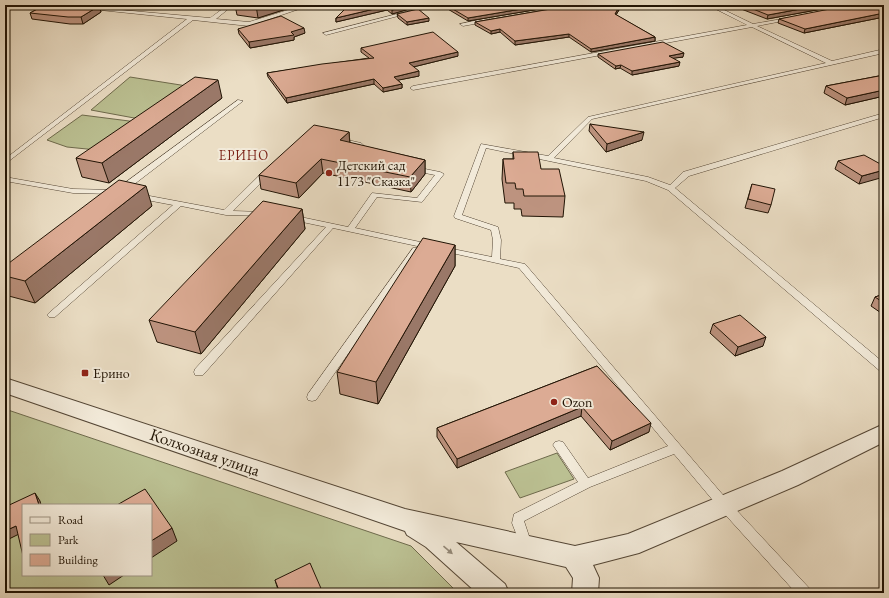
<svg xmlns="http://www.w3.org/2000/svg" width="889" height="598" font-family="'EB Garamond',serif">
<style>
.green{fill:#bbc092;stroke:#6e6a4c;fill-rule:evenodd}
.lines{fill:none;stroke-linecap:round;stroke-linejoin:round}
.lane-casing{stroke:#544635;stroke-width:1}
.street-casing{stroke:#544635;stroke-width:2}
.lane{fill:#f2ead9;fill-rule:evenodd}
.street{fill:#f2ead9;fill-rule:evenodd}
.wall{fill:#bd937f;stroke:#211405}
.shaded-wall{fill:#9a7868;stroke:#211405}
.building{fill:#dcab94;stroke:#211405}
.oneway{fill:#948a7a}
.poi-dot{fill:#8f2418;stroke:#f2ead9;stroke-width:1.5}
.labels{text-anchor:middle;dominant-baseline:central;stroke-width:4;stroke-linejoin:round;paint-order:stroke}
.far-quarter-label{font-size:13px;letter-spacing:1px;fill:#7a1f14;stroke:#f2ead9}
.poi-label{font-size:14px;fill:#211405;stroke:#f2ead9;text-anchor:start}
.near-street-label{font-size:17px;fill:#211405;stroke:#f2ead9}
</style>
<rect width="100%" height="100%" fill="#ebdec5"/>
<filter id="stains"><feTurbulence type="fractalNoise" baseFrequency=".005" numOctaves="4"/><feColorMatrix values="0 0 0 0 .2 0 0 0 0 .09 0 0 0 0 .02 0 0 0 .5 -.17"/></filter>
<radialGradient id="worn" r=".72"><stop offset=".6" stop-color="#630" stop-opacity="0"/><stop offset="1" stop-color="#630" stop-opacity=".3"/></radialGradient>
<!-- green -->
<path class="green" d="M130 77 187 86 145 120 91 110Z
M82 115 137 122 97 150 67 147 47 140Z
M5 409 411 546 458 593H5ZM23 505H151V575H23Z
M557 453 574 479 520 498 505 472Z"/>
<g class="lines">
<defs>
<path id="lane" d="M228 5H233L216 19 249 22 304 5H311L249 26 193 20 5 164V159L187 19 90 9 88 8V7L210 18Z
M432 5H440L326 35 323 33Z
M708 5H714L753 24 793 17V19L757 26 832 61 884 49V53L592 119 554 158 648 177 670 185 683 172 884 113V117L689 176 675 188 884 363V372L880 371 668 190 646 181 486 148 462 215 498 227 501 240 500 259 525 264 729 502 810 589 812 593H796L721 510 674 454 590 487 524 521 532 545 530 549 526 551 522 549 512 523 514 514 578 482 555 448 553 445 555 442 559 441 563 442 588 478 668 446 519 268 443 251 439 249 443 247 492 257 493 240 491 230 455 218 454 216 481 144 548 156 588 117 826 63 752 27 413 90 410 88 413 86 747 25Z
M488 18 490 19V21L463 26 460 24Z
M238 100 243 101 124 192H118V188Z
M339 138 361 143 371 152 368 154 357 146 337 141 336 140Z
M410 166 440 172 444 174 422 202 377 197 355 228 434 245 435 247 434 249H431L333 228 203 375H195L194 372 195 369 326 227 288 219 287 217 288 215H291L348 227 372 193 417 198 435 175 410 170Z
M265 170H268L272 172 233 211 262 212 266 214 265 216 226 215 181 206 55 317H49L47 315 49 313 173 205 136 198V194H139L224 210Z
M5 177 73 189 114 190 118 192 114 194 73 193 5 181Z
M413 248H419L420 250 316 400 312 401 308 400 307 397 308 394Z"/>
<path id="street" d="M5 378 405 509 575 546 628 534 782 471 884 424V442L798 485 639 553 593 565 599 578 598 593H572L573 578 566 567 456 542 505 584 509 593H477L426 547 407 535 405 531 5 393Z"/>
</defs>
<!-- lane casing -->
<use href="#lane" class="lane-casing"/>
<!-- street casing -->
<use href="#street" class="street-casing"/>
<!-- lane -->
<use href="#lane" class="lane"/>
<!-- street -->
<use href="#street" class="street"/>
</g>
<!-- wall -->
<path class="wall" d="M45 5H112L109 7 99 6 101 12 83 24H70L32 19 30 13Z
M235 5H299L258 18 237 15Z
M349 5H413V8L392 14 387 10 336 22V18Z
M441 5H564L468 21Z
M574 5H622L616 15 655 37V41L591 52 569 37 515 45 500 32 491 34 475 25V22Z
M651 5H657L656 8Z
M728 5H844L767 19 736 7H733Z
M884 5V17L804 33 778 23 779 19Z
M397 14 429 21 407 25 398 18Z
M238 29 305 33 294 37V40L250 48 239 34Z
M361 48 458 56 413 67 419 76 398 80 402 84V88L383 92 374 84 287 103 268 77 267 73 369 58 361 52Z
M598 54 683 57 673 58 679 66 632 75 620 68 615 69 598 57Z
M884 75V96L845 105 824 93 826 86Z
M222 98 109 183 82 177 76 158Z
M590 124 642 140 606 152 589 131Z
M349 132 350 143 425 160V174L411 192 323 173 299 198 261 189 259 175Z
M513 152 541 169 565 196 563 217 522 216 521 209H514V203H505L502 179 503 159H513Z
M838 161 884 166 859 184 835 169Z
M752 184 771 205 768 213 745 208Z
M152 206 35 303 5 295V266Z
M302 209 305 229 201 354 157 342 149 320Z
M455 245V266L378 404 340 394 337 372Z
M884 294V315L871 306 875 297Z
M713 324 763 346 735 356 710 333Z
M597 366 649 432 610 450 581 416 457 468 437 437V428Z
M275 580 323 593H279Z"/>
<!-- shaded-wall -->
<path class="shaded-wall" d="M256 5H299L258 18Z
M413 5V8L392 14V10Z
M545 5H564L468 21V18Z
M620 5H622L614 18 615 14Z
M734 5H736V7H733Z
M822 5H844L767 19 768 15Z
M99 6 101 12 83 24 81 17Z
M387 6V10L336 22V18Z
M884 13V17L804 33 805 29Z
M429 18V21L407 25V22Z
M304 28 305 33 294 37V40L250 48 249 42Z
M500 29V32L491 34V31Z
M569 34V37L515 45V41Z
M655 37V41L591 52V49Z
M458 52V56L409 68V63Z
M684 53 683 57 668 59 669 56Z
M680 62 679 66 632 75V71Z
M621 65 620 68 615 69 616 66Z
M419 71V76L394 81V77Z
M374 79V84L287 103 286 98Z
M218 80 222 98 109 183 102 163Z
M402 84V88L383 92V88Z
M884 90V96L845 105 847 98Z
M349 132 350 146 340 140Z
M644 132 642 140 606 152 607 144Z
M321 159 323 173 299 198 296 183Z
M425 160V174L411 192 410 177Z
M884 170V177L859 184 862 176Z
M146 186 152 206 35 303 25 281Z
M302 209 305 229 201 354 195 332Z
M455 245V266L378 404 376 382Z
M766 337 763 346 735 356 738 347Z
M582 407 581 416 457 468V459Z
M651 423 649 432 610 450 612 441Z
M35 493 40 501 41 505H39Z
M16 526 21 533 5 541V531Z
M172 528 177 541 151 558V541Z
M103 575H124L109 585Z"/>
<!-- building -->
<path class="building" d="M45 5H91L99 6 81 17H68L30 13Z
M349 5H413L392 10 387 6 336 18Z
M446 5H545L468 18Z
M574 5H620L615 14 655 37 591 49 569 34 515 41 500 29 491 31 475 22Z
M743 5H822L768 15Z
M850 5H884V13L805 29 779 19Z
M418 9 429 18 407 22 397 14Z
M281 16 304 28 291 32 294 35 249 42 238 29Z
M433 32 458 52 409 63 419 71 394 77 402 84 383 88 374 79 286 98 267 73 322 64 374 58 361 48Z
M663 42 684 53 669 56 680 62 632 71 621 65 616 66 598 54Z
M884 75V90L847 98 826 86Z
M195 77 218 80 102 163 76 158Z
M590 124 644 132 607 144Z
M314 125 349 132 340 140 425 160 410 177 321 159 296 183 259 175Z
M513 152H538L541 169H559L565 196H524L523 189H516L515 183H506L503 159H514Z
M864 155 884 166V170L862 176 838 161Z
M119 180 146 186 25 281 5 276V266Z
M752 184 775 189 771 205 748 199Z
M263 201 302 209 195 332 149 320Z
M423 238 455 245 376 382 337 372Z
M884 294V303L875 297Z
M740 315 766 337 738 347 713 324Z
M597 366 651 423 612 441 582 407 457 459 437 428Z
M145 489 172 528 151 541V505H117Z
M35 493 39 505H23V556L16 526 5 531V507Z
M310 563 323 593H280L275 580Z
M881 589 884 593H873Z"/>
<!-- one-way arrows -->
<defs><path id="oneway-solid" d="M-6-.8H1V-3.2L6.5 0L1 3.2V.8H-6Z"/></defs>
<use class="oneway" href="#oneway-solid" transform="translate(448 550) rotate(41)"/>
<!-- markers -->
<g class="poi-dot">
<circle cx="329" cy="173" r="4"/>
<rect x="81" y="369" width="8" height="8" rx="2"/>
<circle cx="554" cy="402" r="4"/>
</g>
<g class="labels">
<!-- far-quarter labels -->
<g class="far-quarter-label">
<text x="244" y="155">ЕРИНО</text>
</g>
<!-- poi labels -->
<g class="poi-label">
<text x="337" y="165">Детский сад<tspan x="337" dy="16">1173 "Сказка"</tspan></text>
<text x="93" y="373">Ерино</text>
<text x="562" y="402">Ozon</text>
</g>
<!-- near-street labels -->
<g class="near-street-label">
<text transform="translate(205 452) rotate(19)">Колхозная улица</text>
</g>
</g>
<!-- margin -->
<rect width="889" height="598" fill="none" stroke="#ebdec5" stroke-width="20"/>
<rect x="6" y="6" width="877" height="586" fill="none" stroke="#211405" stroke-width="2"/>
<rect x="10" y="10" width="869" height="578" fill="none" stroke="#211405"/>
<!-- legend -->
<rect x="22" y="504" width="130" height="72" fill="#f2ead9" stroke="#9e9484"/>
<rect x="30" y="517" width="20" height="6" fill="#f2ead9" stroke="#9e9484"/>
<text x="58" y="524" font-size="12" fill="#211405">Road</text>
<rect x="30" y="534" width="20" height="12" fill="#bbc092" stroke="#9e9484"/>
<text x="58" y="544" font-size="12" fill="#211405">Park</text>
<rect x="30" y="554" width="20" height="12" fill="#dcab94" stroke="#9e9484"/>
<text x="58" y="564" font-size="12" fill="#211405">Building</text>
<rect width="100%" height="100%" filter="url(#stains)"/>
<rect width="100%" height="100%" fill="url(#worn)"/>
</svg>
